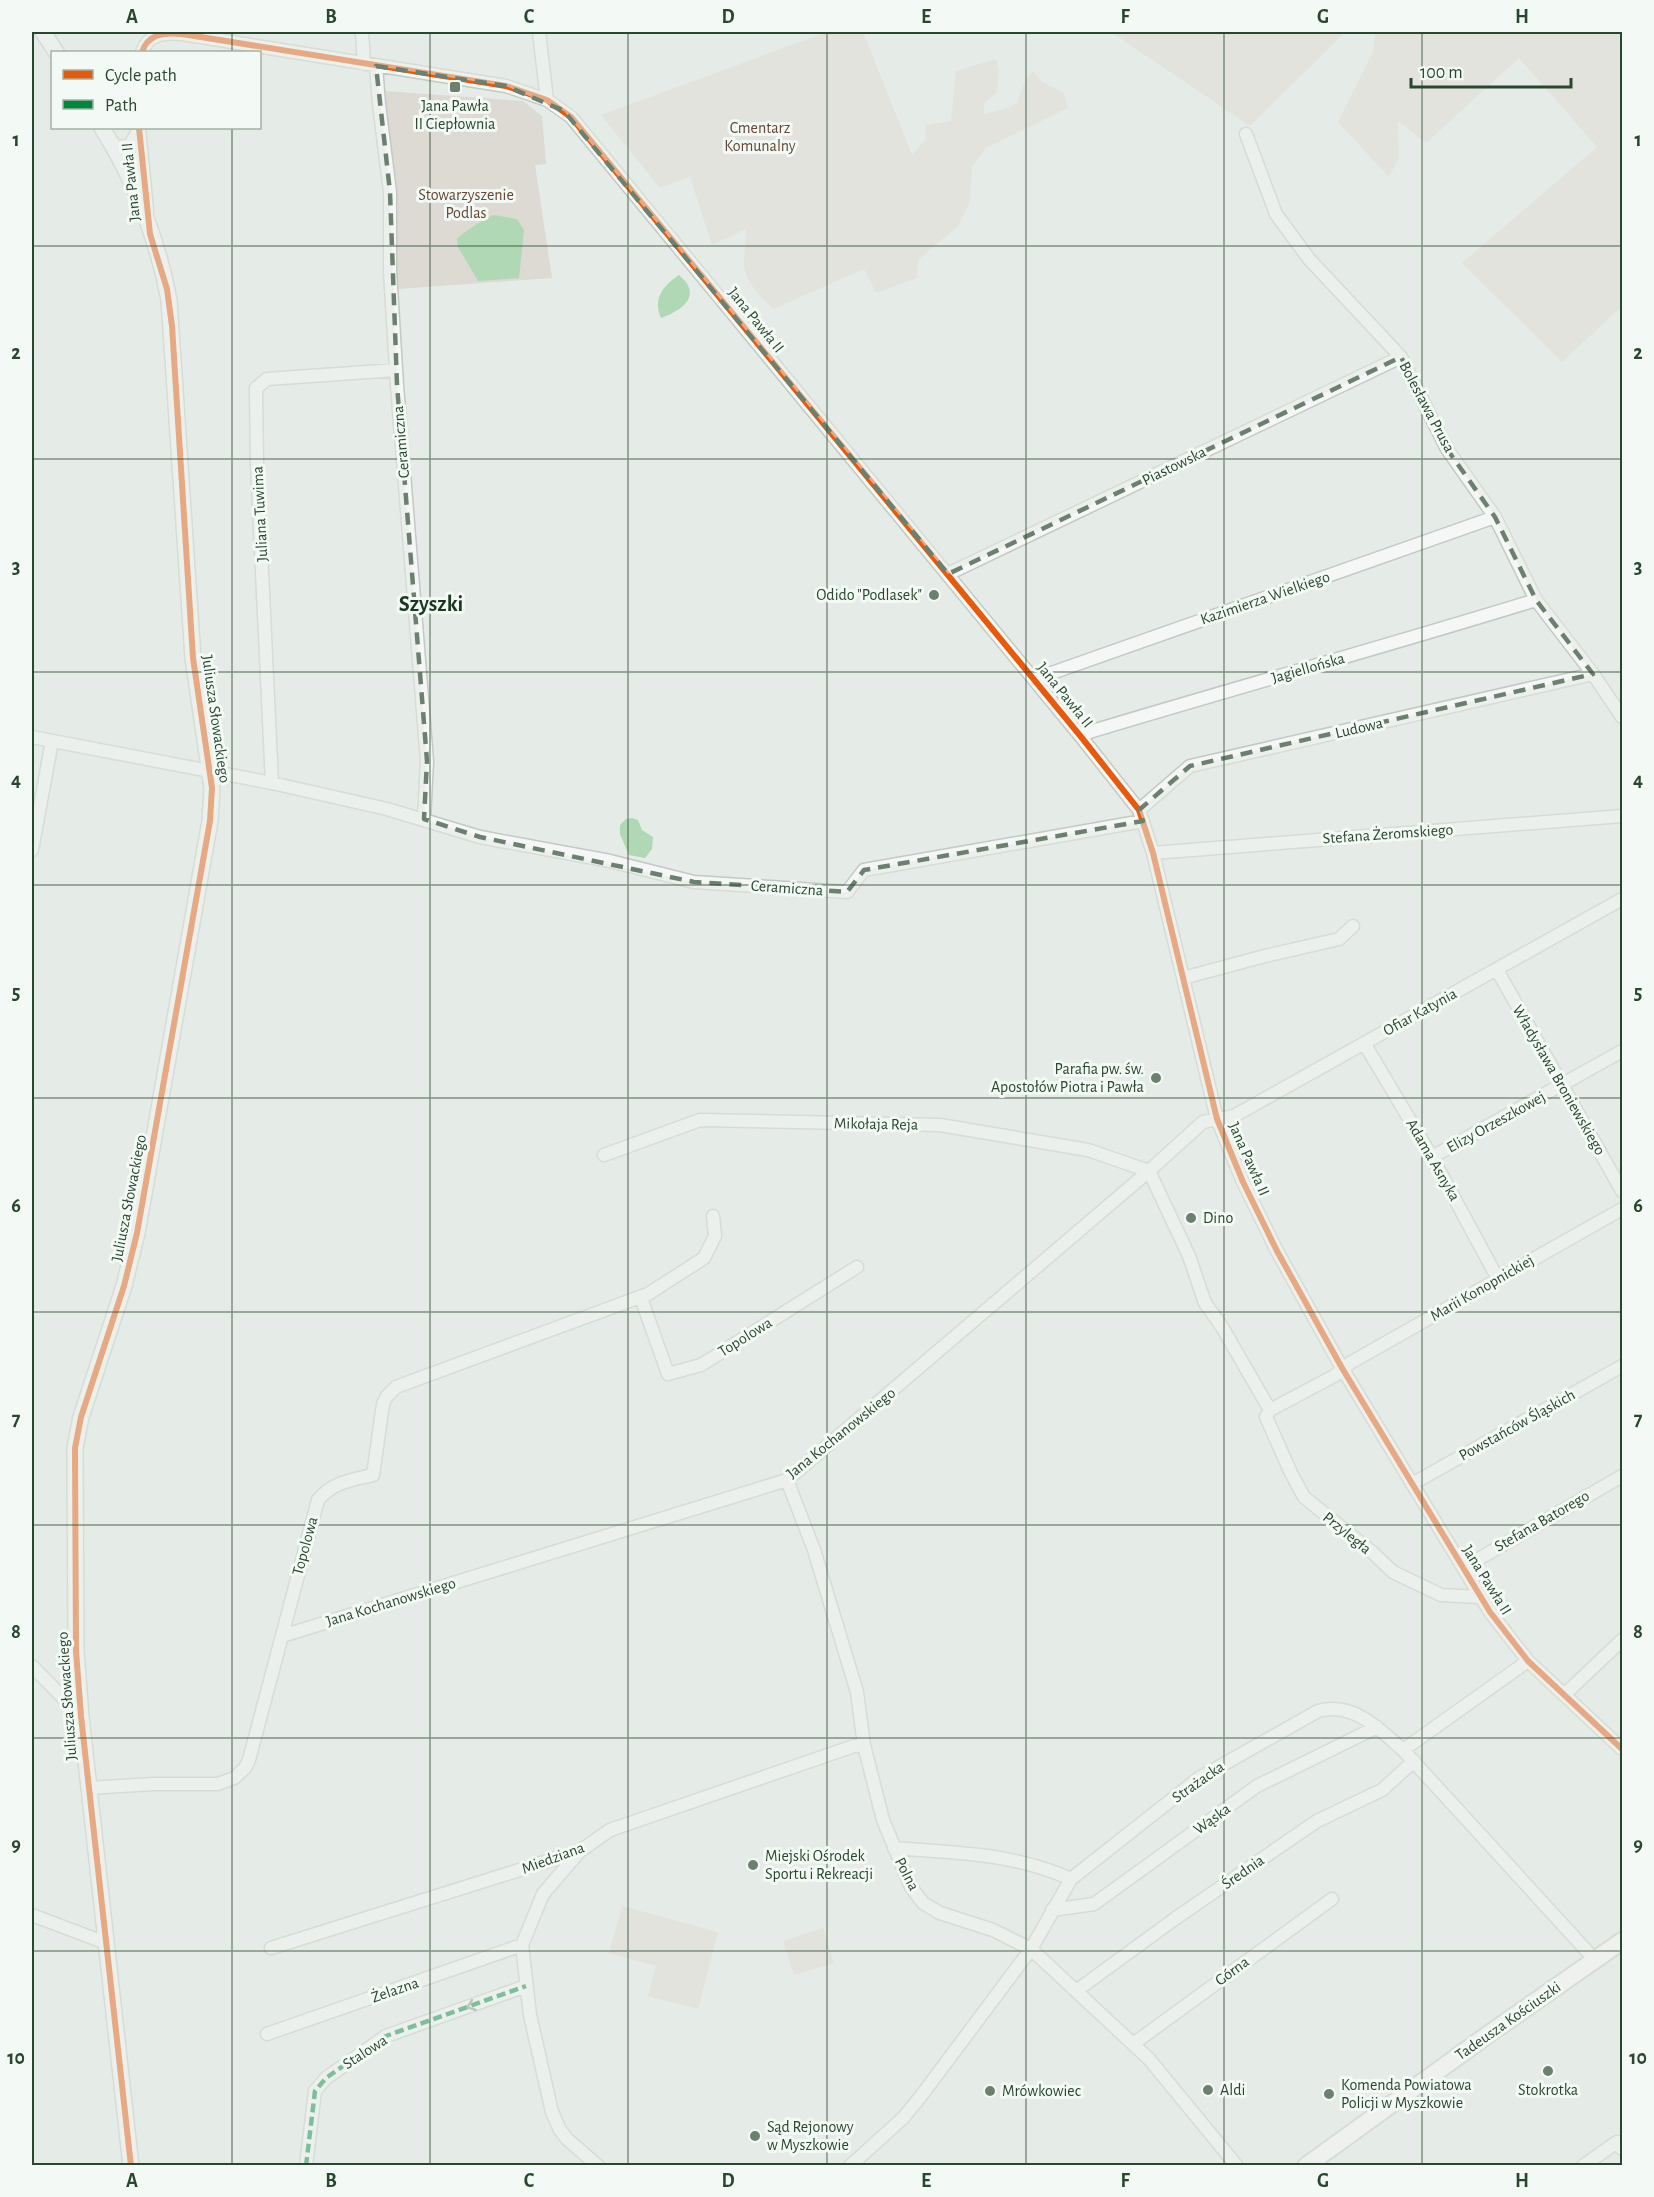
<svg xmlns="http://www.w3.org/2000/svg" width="1654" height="2197" font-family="'Alegreya Sans',sans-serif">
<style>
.green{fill:#ddd9d3}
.water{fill:#b1d8b5}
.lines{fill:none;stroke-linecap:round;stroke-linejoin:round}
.minor-casing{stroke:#c3c9c4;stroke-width:15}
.tertiary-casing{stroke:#c3c9c4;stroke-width:18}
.secondary-casing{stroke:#c3c9c4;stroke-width:20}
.minor{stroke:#f4f7f5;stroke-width:12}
.tertiary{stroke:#f4f7f5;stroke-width:15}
.secondary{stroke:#f8f9f8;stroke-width:16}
.quiet{stroke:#00873e;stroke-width:4.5;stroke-dasharray:9 4.5;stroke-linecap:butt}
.cycleway-casing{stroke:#f3f9f4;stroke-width:10}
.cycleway{stroke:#e8590c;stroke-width:6}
.oneway{stroke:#849688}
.marked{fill:none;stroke:#6b806f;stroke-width:4.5;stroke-dasharray:12 8;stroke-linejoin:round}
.grid{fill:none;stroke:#29472f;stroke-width:1.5;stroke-opacity:0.55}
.poi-dot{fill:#6b806f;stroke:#f3f9f4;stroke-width:2}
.labels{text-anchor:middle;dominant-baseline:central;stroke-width:6;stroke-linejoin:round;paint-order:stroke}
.poi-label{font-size:16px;fill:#29472f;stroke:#f3f9f4;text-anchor:start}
.park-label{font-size:16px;fill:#644734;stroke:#f3f9f4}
.street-label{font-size:16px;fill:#29472f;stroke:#f3f9f4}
.district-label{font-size:22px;font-weight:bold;fill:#1b3822;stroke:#f3f9f4}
.neatline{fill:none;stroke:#29472f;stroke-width:2}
.grid-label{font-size:20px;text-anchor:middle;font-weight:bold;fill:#29472f}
</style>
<rect width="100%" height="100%" fill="#e5ebe6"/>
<!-- green -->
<path class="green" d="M827 32H863L912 155 926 139 925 125 951 121 956 71 996 59 999 70 997 92 984 103V114L1008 108 1017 103 1025 81 1033 71 1044 83 1064 93 1068 108 986 148 972 167 970 201 959 225 918 260 917 278 876 293 864 269 773 309C761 296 743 281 744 262 744 251 746 240 746 229L712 245 690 177 660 188 601 115Z
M1111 32H1345L1250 126Z
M1375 32H1622V306L1562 362 1462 263 1597 147 1519 58 1426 143 1398 121 1399 157 1389 177 1338 122 1373 53Z
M384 91 523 101 542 116 546 164 535 165 552 278 396 289Z
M622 1906 718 1932 698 2009 648 1996 656 1966 609 1953Z
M823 1928 834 1963 794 1975 783 1941Z"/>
<!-- water -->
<path class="water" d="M494 215 517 219 524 230 519 278 478 281 458 247 457 239C463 233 486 217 494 215Z
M679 275C703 295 683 310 661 318 652 298 664 285 679 275Z
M632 818 638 820 642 830 653 837 652 849 645 858 629 855 620 834V825L626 819Z"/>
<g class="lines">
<defs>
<path id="minor" d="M362 32 364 64
M539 32 547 100
M142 52C148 34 164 32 182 34L506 86 547 100 571 117 1082 738 1139 810 1153 853 1217 1119 1243 1182 1277 1251 1342 1368 1490 1612 1528 1661 1622 1749
M376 66 379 104 390 192V271L397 385 427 761 424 819
M139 128 147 210
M1246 134 1276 214 1309 259 1401 357 1447 449 1495 517 1536 600 1593 674 1622 717
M115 148 130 145 138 131
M948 574 1401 357
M1036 681 1046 675 1495 517
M32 737 272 783 387 809 480 837 610 861 694 882 847 892 864 870 1143 821
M1082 738 1089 732C1238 687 1387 646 1536 600
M272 783 257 466 256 388 267 379 396 370
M1139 810 1190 766 1593 674
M32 850 52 741
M1153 853 1622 816
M1497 970 1622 1191
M1183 978 1265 956 1339 939 1353 926
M1364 1043 1432 1157 1498 1279
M604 1155 700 1120 940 1125 1088 1150 1149 1171 1189 1256 1205 1303 1222 1327 1270 1410
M1432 1157 1622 1051
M641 1298 668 1374 701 1365 857 1267
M787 1480 814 1550 857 1692 864 1745 883 1820 911 1887 923 1903 940 1913 993 1930 1031 1949 1149 2059 1237 2166
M1412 1484 1622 1366
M1463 1568 1622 1476
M1480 1597 1441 1595 1393 1572 1372 1552 1304 1497 1291 1473 1266 1417 1270 1410 1334 1376 1350 1363 1622 1209
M282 1636 787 1480 1149 1171 1203 1122 1234 1116 1622 899
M32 1666 81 1716
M1564 1695 1622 1640
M1403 1750 1528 1661
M88 1788 153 1784H218L234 1778 245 1768 249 1760 318 1500C333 1482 351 1480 373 1475L383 1404 387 1396 396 1387 648 1294 704 1258 715 1236 713 1216
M894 1848C957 1853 1013 1853 1071 1879
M579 1852 543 1894 522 1945 530 2015 552 2112 560 2130 567 2139 598 2166
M1052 1910 1094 1904 1257 1786 1377 1727
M32 1915 106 1943
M271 1948 580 1851 610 1830 854 1746 864 1745
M1076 1991 1176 1918 1317 1821 1382 1790 1414 1761
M267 2034 522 1945
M1133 2044 1332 1899
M306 2166 315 2091 326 2078 386 2036 526 1986
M850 2166 903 2118 921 2096 1031 1949 1071 1879 1199 1778 1318 1711C1353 1701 1379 1729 1403 1750L1596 1961
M1583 2166 1617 2142 1622 2149"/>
<path id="tertiary" d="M43 32 56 52
M102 128C134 178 158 241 169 300L193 658 212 788 210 821 137 1233 124 1286 81 1417 75 1448 76 1651 81 1716 131 2166"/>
<path id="secondary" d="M1306 2166 1493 2031 1622 1941"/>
</defs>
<!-- minor casing -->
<use href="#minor" class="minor-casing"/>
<!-- tertiary casing -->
<use href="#tertiary" class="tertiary-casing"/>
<!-- secondary casing -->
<use href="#secondary" class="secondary-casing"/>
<!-- minor -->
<use href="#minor" class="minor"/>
<!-- tertiary -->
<use href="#tertiary" class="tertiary"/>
<!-- secondary -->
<use href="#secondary" class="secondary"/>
<!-- quiet -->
<path class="quiet" d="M306 2166 315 2091 326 2078 386 2036 526 1986"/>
<defs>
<path id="cycleway" d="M142 52C148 34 164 32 182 34L506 86 547 100 571 117 1082 738 1139 810 1153 853 1217 1119 1243 1182 1277 1251 1342 1368 1490 1612 1528 1661 1622 1749
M131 2166 81 1716 76 1651 75 1448 81 1417 124 1286 137 1233 210 821 212 788 193 658 172 326 167 289 150 234 139 128"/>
</defs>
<!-- cycleway casing -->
<use href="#cycleway" class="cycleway-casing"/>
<!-- cycleway -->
<use href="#cycleway" class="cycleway"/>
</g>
<!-- one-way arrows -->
<defs><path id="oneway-chevron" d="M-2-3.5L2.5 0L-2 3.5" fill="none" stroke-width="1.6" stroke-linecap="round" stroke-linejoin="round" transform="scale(1.5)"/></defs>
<use class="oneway" href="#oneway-chevron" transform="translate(471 2006) rotate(160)"/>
<!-- marked area -->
<path d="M0 0H1654V2197H0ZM376 66 506 86 564 111 948 574 1401 357 1447 449 1495 517 1536 600 1593 674 1190 766 1139 810 1143 821 864 870 847 892 694 882 480 837 424 819 427 761 397 385 390 192Z" fill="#e5ebe6" fill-opacity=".55" fill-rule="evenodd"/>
<path class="marked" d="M376 66 506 86 564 111 948 574 1401 357 1447 449 1495 517 1536 600 1593 674 1190 766 1139 810 1143 821 864 870 847 892 694 882 480 837 424 819 427 761 397 385 390 192Z"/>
<!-- grid -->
<path class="grid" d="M232 32V52M430 32V2166M628 32V2166M827 32V2166M1026 32V2166M1224 32V2166M1422 32V2166M232 128V2166M32 246H1622M32 459H1622M32 672H1622M32 885H1622M32 1098H1622M32 1312H1622M32 1525H1622M32 1738H1622M32 1951H1622"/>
<!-- markers -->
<g class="poi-dot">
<rect x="449" y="81" width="12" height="12" rx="3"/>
<circle cx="934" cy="595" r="6"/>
<circle cx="1156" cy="1078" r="6"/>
<circle cx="1191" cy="1218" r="6"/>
<circle cx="753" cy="1865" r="6"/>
<circle cx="1548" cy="2071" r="6"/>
<circle cx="1208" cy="2090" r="6"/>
<circle cx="990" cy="2091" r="6"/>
<circle cx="1329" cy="2094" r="6"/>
<circle cx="755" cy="2136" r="6"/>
</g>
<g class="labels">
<!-- poi labels -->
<g class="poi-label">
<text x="455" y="106" text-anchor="middle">Jana Pawła<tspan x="455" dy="18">II Ciepłownia</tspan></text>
<text x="922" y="595" text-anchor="end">Odido "Podlasek"</text>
<text x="1144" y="1069" text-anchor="end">Parafia pw. św.<tspan x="1144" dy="18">Apostołów Piotra i Pawła</tspan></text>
<text x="1203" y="1218">Dino</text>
<text x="765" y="1856">Miejski Ośrodek<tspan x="765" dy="18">Sportu i Rekreacji</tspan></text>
<text x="1341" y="2085">Komenda Powiatowa<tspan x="1341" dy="18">Policji w Myszkowie</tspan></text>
<text x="1220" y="2090">Aldi</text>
<text x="1548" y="2090" text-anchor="middle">Stokrotka</text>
<text x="1002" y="2091">Mrówkowiec</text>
<text x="767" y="2127">Sąd Rejonowy<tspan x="767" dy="18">w Myszkowie</tspan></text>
</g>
<!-- park labels -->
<g class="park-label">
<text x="760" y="128">Cmentarz<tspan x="760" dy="18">Komunalny</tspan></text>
<text x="466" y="195">Stowarzyszenie<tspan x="466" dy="18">Podlas</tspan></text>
</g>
<!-- street labels -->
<g class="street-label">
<text transform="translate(131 182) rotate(-96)">Jana Pawła II</text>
<text transform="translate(756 320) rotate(51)">Jana Pawła II</text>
<text transform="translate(1427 407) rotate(62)">Bolesława Prusa</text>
<text transform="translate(401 442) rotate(-95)">Ceramiczna</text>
<text transform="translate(1174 466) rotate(-26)">Piastowska</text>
<text transform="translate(260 514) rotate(-93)">Juliana Tuwima</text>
<text transform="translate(1265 598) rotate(-19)">Kazimierza Wielkiego</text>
<text transform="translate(1308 668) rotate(-16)">Jagiellońska</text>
<text transform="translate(1065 695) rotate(51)">Jana Pawła II</text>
<text transform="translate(216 719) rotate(82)">Juliusza Słowackiego</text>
<text transform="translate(1359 728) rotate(-13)">Ludowa</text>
<text transform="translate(1388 834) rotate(-4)">Stefana Żeromskiego</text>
<text transform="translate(787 888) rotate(4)">Ceramiczna</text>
<text transform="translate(1420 1012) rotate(-29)">Ofiar Katynia</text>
<text transform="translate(1559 1080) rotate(60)">Władysława Broniewskiego</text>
<text transform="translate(1496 1122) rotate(-29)">Elizy Orzeszkowej</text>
<text transform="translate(876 1124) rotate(1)">Mikołaja Reja</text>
<text transform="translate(1249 1159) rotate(66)">Jana Pawła II</text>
<text transform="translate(1433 1160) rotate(60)">Adama Asnyka</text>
<text transform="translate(129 1198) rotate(-79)">Juliusza Słowackiego</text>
<text transform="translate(1482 1288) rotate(-30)">Marii Konopnickiej</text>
<text transform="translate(745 1337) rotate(-32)">Topolowa</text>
<text transform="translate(1517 1425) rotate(-29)">Powstańców Śląskich</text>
<text transform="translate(841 1433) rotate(-39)">Jana Kochanowskiego</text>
<text transform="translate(1542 1521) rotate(-30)">Stefana Batorego</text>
<text transform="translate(1347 1533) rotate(39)">Przyległa</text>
<text transform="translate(305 1546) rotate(-75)">Topolowa</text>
<text transform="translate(1487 1580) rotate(58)">Jana Pawła II</text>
<text transform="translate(391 1602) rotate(-17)">Jana Kochanowskiego</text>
<text transform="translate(67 1696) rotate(-94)">Juliusza Słowackiego</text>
<text transform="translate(1198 1782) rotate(-35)">Strażacka</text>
<text transform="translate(1212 1819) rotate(-36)">Wąska</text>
<text transform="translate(553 1858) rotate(-20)">Miedziana</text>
<text transform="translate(1243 1872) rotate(-35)">Średnia</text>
<text transform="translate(907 1874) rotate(63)">Polna</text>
<text transform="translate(1232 1971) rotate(-36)">Górna</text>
<text transform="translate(395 1990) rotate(-19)">Żelazna</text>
<text transform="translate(1508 2021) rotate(-35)">Tadeusza Kościuszki</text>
<text transform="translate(365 2052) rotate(-33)">Stalowa</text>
</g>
<!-- district labels -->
<g class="district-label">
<text x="431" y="604">Szyszki</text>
</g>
</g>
<!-- border -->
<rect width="1654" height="2197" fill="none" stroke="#f3f9f4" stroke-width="66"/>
<!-- legend -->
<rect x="51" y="51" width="210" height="78" fill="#f3f9f4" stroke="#a2b2a5" stroke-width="1.5"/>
<rect x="63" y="70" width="30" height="9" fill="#e8590c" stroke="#a2b2a5" stroke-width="1.5"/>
<text x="105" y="81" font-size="18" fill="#29472f">Cycle path</text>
<rect x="63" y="100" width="30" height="9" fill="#00873e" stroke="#a2b2a5" stroke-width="1.5"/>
<text x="105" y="111" font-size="18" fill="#29472f">Path</text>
<!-- scale -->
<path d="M1411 78v9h160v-9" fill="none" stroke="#29472f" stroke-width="3"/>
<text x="1420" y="78" font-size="18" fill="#29472f" stroke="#f3f9f4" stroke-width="4.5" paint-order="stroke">100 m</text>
<rect x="33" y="33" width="1588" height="2131" class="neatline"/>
<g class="grid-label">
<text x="132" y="23">A</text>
<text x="331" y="23">B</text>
<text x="529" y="23">C</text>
<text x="728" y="23">D</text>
<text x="926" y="23">E</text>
<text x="1125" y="23">F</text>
<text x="1323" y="23">G</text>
<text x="1522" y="23">H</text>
<text x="16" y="146">1</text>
<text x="1638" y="146">1</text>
<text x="16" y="359">2</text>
<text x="1638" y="359">2</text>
<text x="16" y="573">3</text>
<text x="1638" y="573">3</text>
<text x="16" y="786">4</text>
<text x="1638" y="786">4</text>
<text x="16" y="999">5</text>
<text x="1638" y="999">5</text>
<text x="16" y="1212">6</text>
<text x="1638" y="1212">6</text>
<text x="16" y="1425">7</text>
<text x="1638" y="1425">7</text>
<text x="16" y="1638">8</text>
<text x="1638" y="1638">8</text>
<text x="16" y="1851">9</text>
<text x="1638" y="1851">9</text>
<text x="16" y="2064">10</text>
<text x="1638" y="2064">10</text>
<text x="132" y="2187">A</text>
<text x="331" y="2187">B</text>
<text x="529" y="2187">C</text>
<text x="728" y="2187">D</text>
<text x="926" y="2187">E</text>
<text x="1125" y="2187">F</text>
<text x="1323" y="2187">G</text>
<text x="1522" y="2187">H</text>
</g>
</svg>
